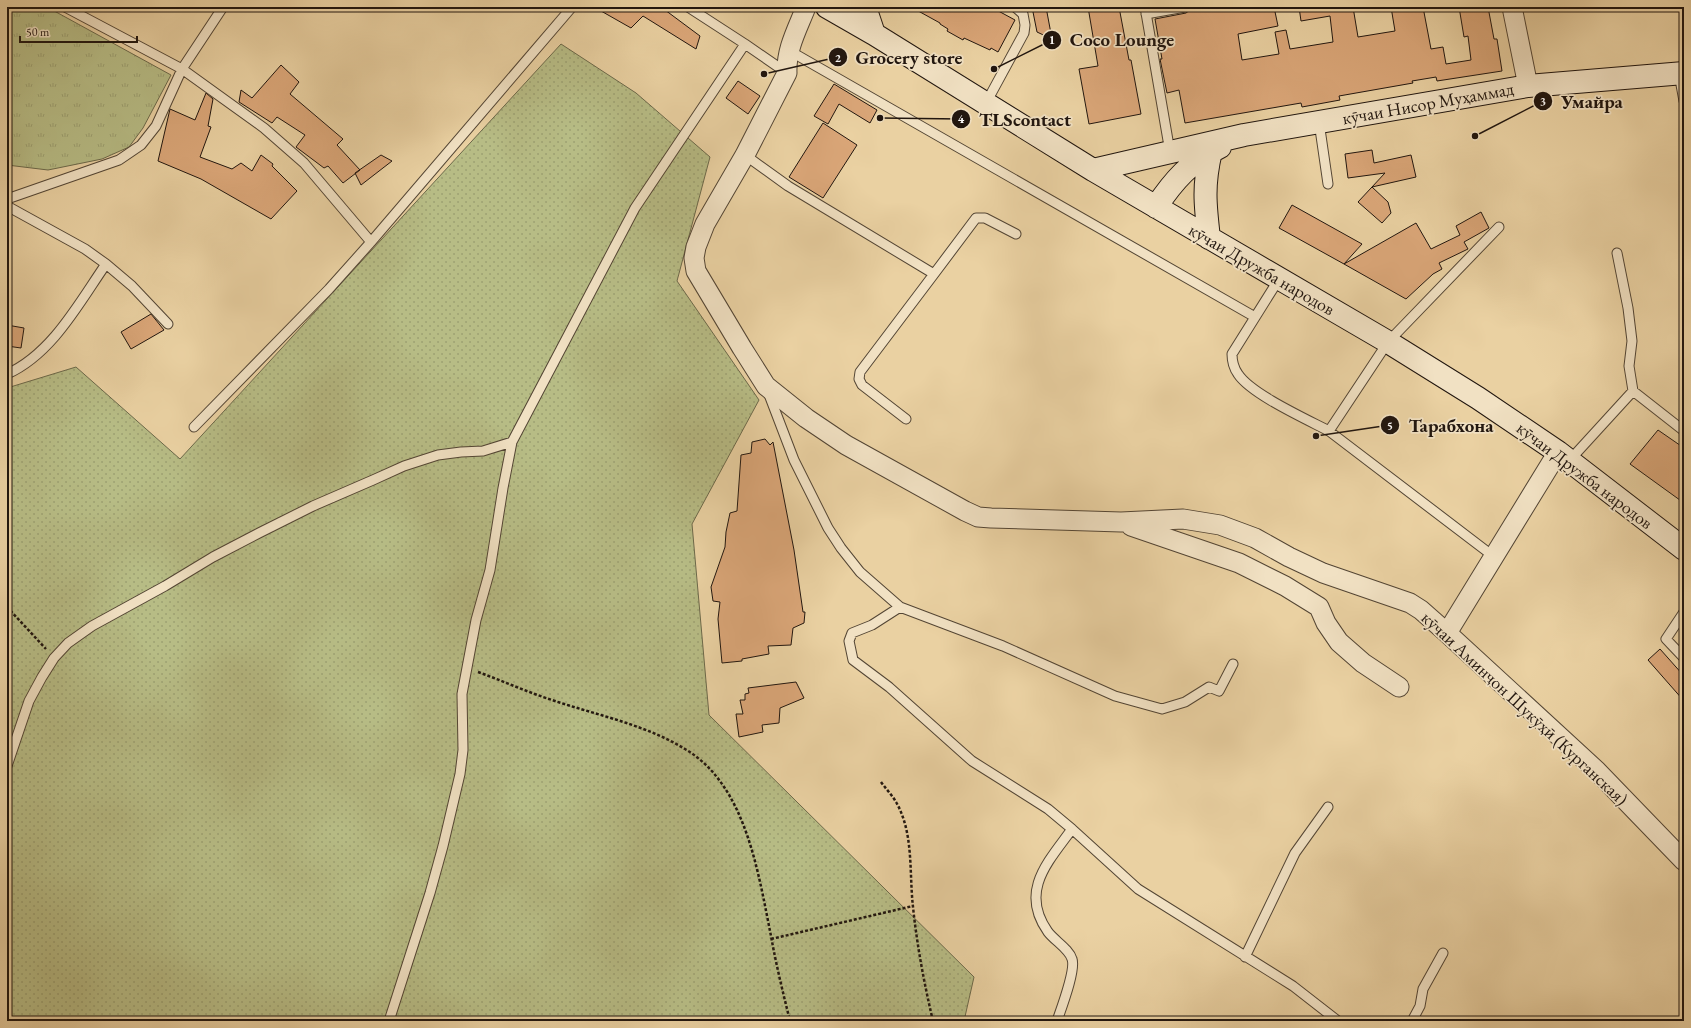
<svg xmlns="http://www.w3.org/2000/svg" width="1691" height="1028" font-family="'EB Garamond',serif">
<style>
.grass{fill:url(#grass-tufts);stroke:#6c694a}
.park{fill:url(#park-dots);stroke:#6c694a}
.building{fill:#daa678;stroke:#21160f}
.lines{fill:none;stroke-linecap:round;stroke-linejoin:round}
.lane-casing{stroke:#534534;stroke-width:11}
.street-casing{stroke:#534534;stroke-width:21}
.secondary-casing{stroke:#21160f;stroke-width:24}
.path{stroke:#21160f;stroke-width:2.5;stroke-dasharray:3 2;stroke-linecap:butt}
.lane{stroke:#f1e1c3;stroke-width:9}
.street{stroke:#f1e1c3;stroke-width:19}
.secondary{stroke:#f1e1c3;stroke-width:22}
.labels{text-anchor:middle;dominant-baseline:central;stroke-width:3.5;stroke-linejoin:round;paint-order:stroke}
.street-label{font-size:18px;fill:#21160f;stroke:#f1e1c3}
.leader{fill:none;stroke:#21160f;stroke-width:1.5}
.callout-dot{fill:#21160f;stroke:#f1e1c3;stroke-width:1.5}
.mark-label{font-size:12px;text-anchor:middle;font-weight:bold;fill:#fff}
.callout-label{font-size:19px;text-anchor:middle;font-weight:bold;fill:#21160f;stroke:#f1e1c3;stroke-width:3.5;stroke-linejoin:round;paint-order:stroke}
</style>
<defs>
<pattern id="grass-tufts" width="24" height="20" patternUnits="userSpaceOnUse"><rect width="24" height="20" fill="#b7bc85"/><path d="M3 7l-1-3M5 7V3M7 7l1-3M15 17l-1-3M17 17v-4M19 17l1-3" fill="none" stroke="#9da172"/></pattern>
<pattern id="park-dots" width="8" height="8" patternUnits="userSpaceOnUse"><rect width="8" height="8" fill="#b7bc85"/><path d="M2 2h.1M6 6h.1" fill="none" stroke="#9da172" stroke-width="1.8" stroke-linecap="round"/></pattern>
</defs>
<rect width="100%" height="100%" fill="#ead1a2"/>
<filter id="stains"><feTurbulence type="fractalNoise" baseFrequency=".005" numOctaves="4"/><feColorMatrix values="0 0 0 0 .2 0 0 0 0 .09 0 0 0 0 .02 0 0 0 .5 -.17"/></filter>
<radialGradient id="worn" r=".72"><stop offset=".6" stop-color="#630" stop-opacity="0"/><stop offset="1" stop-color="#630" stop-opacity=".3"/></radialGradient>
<!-- grass -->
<path class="grass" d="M7 7H47L171 75 143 128 129 147 102 159 48 170 7 165Z"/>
<!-- park -->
<path class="park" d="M561 44 636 93 710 157 677 281 759 400 692 524 709 715 974 977 964 1021H7V388L76 367 180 459Z"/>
<!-- building -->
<path class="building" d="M594 7H661L700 36 696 49 643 16 631 28Z
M911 7H991L1015 20 998 52 991 48 990 50 964 38 963 40 947 31 948 29 940 24V23Z
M1032 7H1046L1052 39 1037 32Z
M1088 7H1119L1129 60H1131L1141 114 1089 124 1079 69 1098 66Z
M1206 7H1274L1278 26 1238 34 1242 60 1279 54 1275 32 1286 30 1290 49 1333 42 1330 16 1301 21 1299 7H1353L1358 37 1395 31 1391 7H1423L1431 49 1443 47 1446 64 1471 60 1468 36 1464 37 1459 7H1488L1494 39H1497L1502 71 1437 81 1436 77 1412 81 1413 83 1339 96 1340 100 1302 107 1301 103 1185 123 1179 90 1167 93 1160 59H1162L1155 19 1186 13 1190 10Z
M281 65 299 82 290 94 343 139 337 145 360 170 343 183 328 166 324 168 296 147 305 135 277 117 272 123 239 102 241 90 252 98Z
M738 81 760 96 748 114 726 98Z
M834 84 877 110 870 123 839 104 828 124 814 116Z
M206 93 213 99 208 126 211 127 200 157 232 169 241 163 252 171 261 155 273 164 272 166 297 191 271 219 201 179 158 161 170 109 195 120Z
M823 123 857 145 823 198 789 177Z
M1372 150 1374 163 1411 155 1416 177 1372 187 1388 202 1391 213 1382 223 1358 202 1385 173 1348 178 1345 154Z
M381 155 392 161 361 185 355 173Z
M1292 205 1362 244 1344 264 1279 228Z
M1481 212 1489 228 1464 242 1468 249 1439 263 1442 269 1433 274 1406 299 1344 264 1416 223 1431 249 1460 235 1456 226Z
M151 314 164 330 131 349 121 332Z
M7 325 24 328 21 348 7 346Z
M1658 430 1684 448V503L1630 464Z
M765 439 770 445 773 442 794 550 803 612H805L804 623 793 628 791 645 768 646 769 654 742 659V661L722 663 718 619 720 602 713 601 711 587 725 547 726 532 730 513 737 511 741 455 751 453 752 442Z
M1660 649 1684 676V701L1648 660Z
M796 682 804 698 780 708 779 723 762 725 763 732 739 737 736 714H743L740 700H745V694L749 693 748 688Z"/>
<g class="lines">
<defs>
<path id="lane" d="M65 7 182 69 264 128 304 163 371 242
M688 7 745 44
M1145 7 1170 152
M1146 14 1185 7
M788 50 1255 317
M1679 74 1684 101
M986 103 1024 33 1025 25 1023 14 1015 7
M1319 122 1328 184
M745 155 788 186 934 274 976 218H985L1016 234
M7 199 119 160 141 145 156 126 182 69 223 7
M7 206 85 249 106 264
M1617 253 1628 308 1632 341 1629 366 1633 391
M1279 279 1232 354C1232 361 1233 367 1238 374 1251 394 1306 419 1329 431L1388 342 1499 227
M7 374C52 354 79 303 106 264L132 286 168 324
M768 392 794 460 828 528 841 548 860 572 900 607
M906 419 862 385 859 379 860 372 934 274
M194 427 329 289 371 242 572 7
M1329 431 1493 556
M1569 461 1633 391 1684 431
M1684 612 1666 639 1684 658
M1233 664 1219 691 1209 687 1185 702 1162 709 1115 696 1003 646 900 607 872 625 852 633 849 641 853 660 889 687 972 761 1048 809 1072 829 1138 889 1293 986 1338 1021
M7 766 29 701 42 677 54 658 68 643 92 626 165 586 213 557 259 533 313 506 373 480 404 466 438 455 461 452 483 451 512 442
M1245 957 1295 853 1328 807
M389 1021 430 893 443 846 460 774 463 750 462 694 476 620 490 570 503 488 512 442 635 208 745 44 787 73
M1057 1021C1061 1009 1076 970 1072 959 1069 949 1055 941 1048 932 1019 891 1048 862 1072 829
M1412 1021 1420 1006 1423 989 1443 953"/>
<path id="street" d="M806 7C797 30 786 49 787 73L745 155 705 224 696 247 694 258 696 271 742 348 766 386 806 418 846 445 965 511 978 517 991 518 1121 522 1183 519 1220 525 1255 538 1289 557 1323 573 1410 603 1421 610 1447 633 1597 771 1684 861
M1512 7 1528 86
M1131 526 1239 563 1285 586 1319 607 1326 623 1339 642 1363 663 1399 687
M1447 633 1558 452"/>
<path id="secondary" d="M827 7 874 34 1093 170 1388 342 1478 398 1558 452 1684 549
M865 7 874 34
M1093 170 1244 135 1528 86 1684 73
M1156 207C1174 180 1190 162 1220 147
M1209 238C1205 204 1203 185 1211 151"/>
</defs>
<!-- lane casing -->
<use href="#lane" class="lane-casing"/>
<!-- street casing -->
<use href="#street" class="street-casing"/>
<!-- secondary casing -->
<use href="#secondary" class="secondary-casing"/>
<!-- path -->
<path class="path" d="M7 607 46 649
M478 672C503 681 527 692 552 700 596 715 644 724 685 749 746 785 758 872 771 936 776 964 783 993 790 1021
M881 782C886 789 892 795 896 802 914 833 909 872 913 907 917 945 924 983 933 1021
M771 939 913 906"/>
<!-- lane -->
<use href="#lane" class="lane"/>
<!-- street -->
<use href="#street" class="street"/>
<!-- secondary -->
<use href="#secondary" class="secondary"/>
</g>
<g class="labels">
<!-- street labels -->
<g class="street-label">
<text transform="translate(1428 103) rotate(-10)">кӯчаи Нисор Муҳаммад</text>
<text transform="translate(1262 269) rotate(30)">кӯчаи Дружба народов</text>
<text transform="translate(1585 475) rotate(37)">кӯчаи Дружба народов</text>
<text transform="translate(1525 708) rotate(43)">кӯчаи Аминҷон Шукӯҳӣ (Курганская)</text>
</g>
</g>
<!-- callouts -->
<path class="leader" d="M994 69L1052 40M764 74L838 57M1475 136L1543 101M880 118L961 119M1316 436L1390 425"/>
<g class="callout-dot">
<circle cx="994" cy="69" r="4"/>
<circle cx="764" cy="74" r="4"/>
<circle cx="1475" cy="136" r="4"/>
<circle cx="880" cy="118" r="4"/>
<circle cx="1316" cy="436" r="4"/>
<circle cx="1052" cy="40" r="10"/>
<circle cx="838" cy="57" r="10"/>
<circle cx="1543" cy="101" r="10"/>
<circle cx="961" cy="119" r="10"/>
<circle cx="1390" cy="425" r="10"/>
</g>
<g class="mark-label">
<text x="1052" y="44">1</text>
<text x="838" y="62">2</text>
<text x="1543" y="105">3</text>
<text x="961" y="123">4</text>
<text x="1390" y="430">5</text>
</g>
<g class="callout-label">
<text x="1122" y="46">Coco Lounge</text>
<text x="909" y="64">Grocery store</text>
<text x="1592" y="108">Умайра</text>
<text x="1025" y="126">TLScontact</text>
<text x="1451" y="432">Тарабхона</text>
</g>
<!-- margin -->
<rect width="1691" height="1028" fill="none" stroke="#ead1a2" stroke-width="24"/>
<rect x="8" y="8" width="1675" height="1012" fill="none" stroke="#21160f" stroke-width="2"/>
<rect x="12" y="12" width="1667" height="1004" fill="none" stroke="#21160f"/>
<!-- scale -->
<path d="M20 36v6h117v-6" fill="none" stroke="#21160f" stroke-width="2"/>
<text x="26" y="36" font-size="12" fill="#21160f" stroke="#f1e1c3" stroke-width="3" paint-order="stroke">50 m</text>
<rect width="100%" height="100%" filter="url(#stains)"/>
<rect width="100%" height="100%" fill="url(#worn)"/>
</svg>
